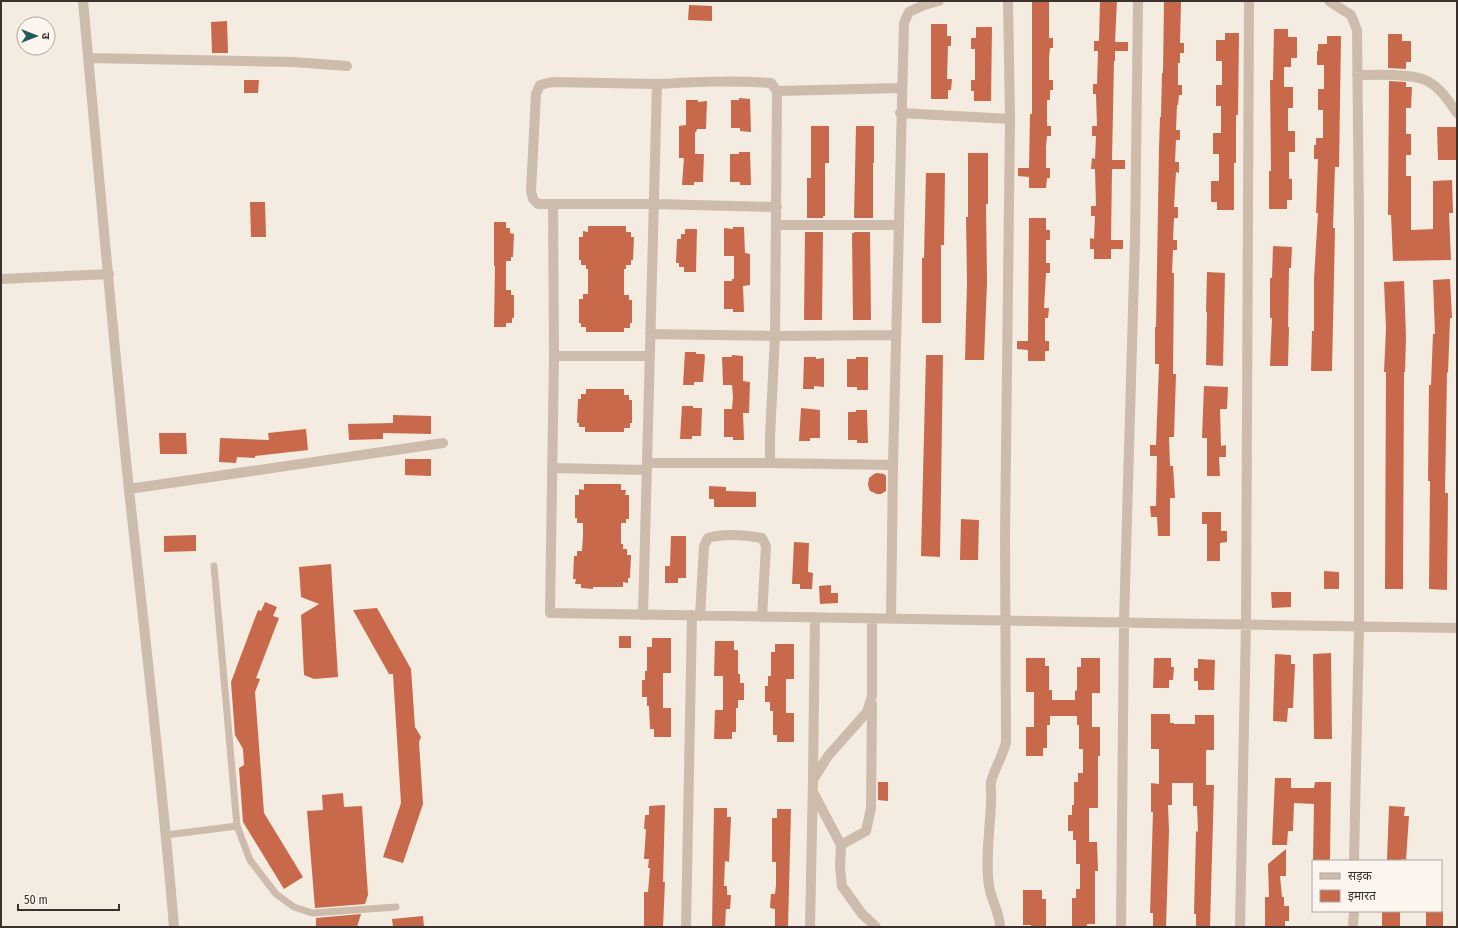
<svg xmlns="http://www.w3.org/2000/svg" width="1458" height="928" font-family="'Fira Sans Condensed','Noto Sans Devanagari',sans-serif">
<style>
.building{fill:#c8694b}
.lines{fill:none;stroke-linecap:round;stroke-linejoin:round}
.lane{stroke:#cdbbac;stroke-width:7}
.street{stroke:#cdbbac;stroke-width:10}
</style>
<rect width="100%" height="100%" fill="#f4ebe1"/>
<!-- building -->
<path class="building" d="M1032 1H1049V38H1053V48H1050L1049 58V80H1053V90H1050V100H1047V126H1051V136H1047L1046 146V168H1050V178H1047L1046 188H1029V177L1018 176V168H1029L1030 114H1032Z
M1100 1H1117L1115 42H1128V51H1115V61H1114L1112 160H1125V169H1112L1111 240H1123V249H1111V259H1094V249H1090V238L1094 239 1095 216H1091V206H1096L1095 169H1091L1092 158 1095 159 1096 136H1092V126H1097L1096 94H1093V84H1097L1098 51H1094V41H1099Z
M1164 1H1181L1180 43H1184V53H1180V63H1178V85H1182V95H1179L1178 105H1177L1176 130H1180V140H1176L1175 162H1179V173L1176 172 1174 207H1178V218H1174L1173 240H1177V250H1173L1172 273H1174L1173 374H1176L1174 437H1169L1170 466H1173L1175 498H1170V536H1158L1157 517H1151L1150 506H1156L1157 456H1150V445H1156L1159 364H1155V327H1156L1159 149 1160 117H1161L1162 73H1163Z
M689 5 712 6V21L688 20Z
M227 21 228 53H212L211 22Z
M931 24H947V36H951V46H948L947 79H952L951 90H948V99H931Z
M976 27H992L991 101H974V91H971V80H975V49H971V38H976Z
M1274 29H1288V37H1297V58H1291V67H1284V87H1293V108H1288V131H1295V152H1289V179H1292V200H1287V209H1269V171H1271L1270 80H1273Z
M1225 33H1239L1238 115H1236V163H1234V210H1217V202H1211V181H1219V154H1213V133H1221V106H1216V85H1222V61H1216V40H1225Z
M1388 34H1402V41H1411V62H1406V69L1388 68Z
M1327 36H1341L1339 167H1335L1333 228H1335L1332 371H1311L1312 331H1314V279L1318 213H1316L1318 159H1314V145H1316V138H1323V110H1318V89H1324V65H1317V51H1318V44H1327Z
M244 80H259L258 93H244Z
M1389 81 1406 82V87H1412L1411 108H1406V134H1411V155H1406V176H1411V230L1433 229V181L1452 180 1453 213H1449L1451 260 1393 261 1391 215H1388Z
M739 98 750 99 751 132 740 131V128H731V100H739Z
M686 100H698V102L707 101 706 129H697L696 132H695V154H704L703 182H694V185H682L684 158H679V126L686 125Z
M811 126H829V163H825V216H823V218H807V178H811Z
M856 126H874V163H873V218H854Z
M1437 127H1457V160H1438Z
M739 152H750L751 185H740V182H730V154H739Z
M968 153H988V204H986L987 282 984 360H965L967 282 966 217H968Z
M926 173H945L944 245H941V323H922V258H924Z
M250 202H265L266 237H251Z
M1029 218H1046V230H1050V240H1046V263H1050V273H1046L1044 308H1049L1048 318H1045V341H1049V351H1045V361H1028V350L1017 349V341H1028Z
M494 222H506V228H510V233L514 234 513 257H511V261H506V290H511V295H514V318H512V323H506V327H494L495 266H494Z
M588 226H626V232H631V237H634L633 260H631V265H626V269H624V295H629V300H632V323H630V328H624V332H586V327H581V323H579V299H583V294H588V269H586V265H581V260H579V237H583V231L588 232Z
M733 227H744L745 253 750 254V285L743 286 744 312H733V309H724V281H732V279H734V256H724V228L733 229Z
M685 229H697L696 272H684V267H679V263H676L677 239H681V234H685Z
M805 232H823L822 320H804Z
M854 232H870L871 320H853L852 233H854Z
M1273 246 1292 247 1291 268H1289L1288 327H1289L1288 366H1270L1272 318H1270V278H1272Z
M1207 272 1225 273 1223 366 1206 365 1207 312H1206Z
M1450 279 1452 318H1450L1448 373 1447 372 1445 493H1448L1447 590 1429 589 1430 481H1428L1429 385H1431L1433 334H1435L1433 280Z
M1404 281 1406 338 1405 372H1404L1403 589H1385L1386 372H1384L1386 329 1384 282Z
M685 352H696V354H704L705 356 703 382H694V385H683Z
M732 355 743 356V381L750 382 749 413H743L744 440H733V437H724V409H732L733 397 732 385H723L722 357H732Z
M926 355H943L940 557 921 556Z
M804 357H816V359L824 358V387L814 386V389H803Z
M856 357H868V390H857V387H847V359H856Z
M1204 386 1228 387 1227 409H1220L1221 446 1226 445V457H1219L1220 476H1207V438H1202Z
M586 389H624V395H629V400H632V423H630V428H624V432H585V427H579V423H577L578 399H581V394H586Z
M682 406H693V408H702L701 436H692V439H680Z
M801 408 820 410V438H810V441H799Z
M856 410H867L868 443H857V440H848V412H856Z
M393 415 431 416V434L383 433V439L349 440 348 424 393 423Z
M306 429 308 450 255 456V458L237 457 236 463 219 462 220 438 269 440 268 433Z
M159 433H186L187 454H160Z
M405 459H431V476L405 475Z
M877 473 884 474 886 476V491L881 494H877L870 491 868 485 869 478 874 474Z
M584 484H621V490H626L625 495H629V519H626V523H621V544H623V549H627V555H631L630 578H628V583L623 582V587H593V589L581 588V584H575L576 579H573L574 556H577V551H582L583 535V523H577V518H575V495H579V489L584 490Z
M709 486 726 487V491L756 492V507H714V499H709Z
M1202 512H1221V531H1227V542L1220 543V561H1207V524H1202Z
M961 519 979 520 978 560H960Z
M196 535V551L164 552V536Z
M671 536H686V578H678V583H665V566H670Z
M794 542 809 543 808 572 813 573 812 589H800V584H792Z
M331 564 338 677 314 679 304 675 301 615 319 604 301 597 299 567Z
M1324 571 1339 572V589H1324Z
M831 585V593H838V603L820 604 819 586Z
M1271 592H1291V607L1272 608Z
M265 602 277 607 273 616 279 618 256 678 260 679 255 692 264 813 303 877 284 889 243 822 239 768 244 765 243 749 235 735 231 682 258 610 261 611Z
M377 608 411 669 415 727 421 737 419 742 423 804 403 863 383 857 401 803 393 674H389L353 610Z
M619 636H631V648H619Z
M652 638H671V673H663V708H671V737H654V729H650L649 706H647V697H642V680H645V671H647V647H652Z
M715 641H734V650H738V674H740V683H744V700H738V708H736V732H732V739H714L715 710H723V676H714Z
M775 644H794V679H786V713H794V742H777V735H773V711H770V702H765V686H768V676H771V652H775Z
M1331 653 1332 739H1314L1313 654Z
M1275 654 1291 655V664H1295L1293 708H1288L1287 722 1273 721Z
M1026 658H1045V666H1049V690H1052V700H1075V691L1077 690V667H1081V658H1100V693H1092V727H1100V756H1098V808H1089V842H1097L1098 871H1095V924H1087V927H1072V898H1076V889H1080V864H1076V840H1073V831H1068V815H1072V805H1074V782H1078V773H1083V749H1079V725H1077V716H1050V725H1047V748H1043V756H1026V727H1034V692H1026Z
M1154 658H1171V667H1174L1173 680H1169V688H1153Z
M1198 659 1215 660 1214 690H1198V681H1194V668H1198Z
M1151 714H1170V723H1174V724H1195V715H1214V750H1206V785H1214L1210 927H1196V914H1194L1196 831 1198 832 1197 806H1193V783H1172V805H1168L1169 831 1166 927H1153V913H1150L1153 812H1151V783L1159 784V749H1151Z
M1275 778H1291V788H1314L1315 782H1331L1330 861H1313L1314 804 1294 803 1293 831H1288L1287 845H1272Z
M878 782H888V801L878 800Z
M343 793 344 807 362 806 368 895 365 904 315 908 307 811 323 810 322 795Z
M665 805 663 882H665L663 927H644V892H648L650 868H648L649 859H644L646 829H644L645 815H649V806Z
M1389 806 1405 807 1404 816H1409L1406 860 1402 859 1401 861H1387Z
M714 808H727V817H731L729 862 725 861 724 886H727V895H731L730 909H726L725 927H712Z
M777 809H791L788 927H775V909L770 908 771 894H775L776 885V862H772V818H777Z
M1286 849V876H1280L1282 897H1284V906H1289V921H1285V927H1265V897H1269L1268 864Z
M1023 890H1042V899H1046V927H1031V925H1023Z
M1382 911H1400V927H1382Z
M1426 911H1443V927H1426Z
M361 914 357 927H316V918Z
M423 916 424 927H393L392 919Z"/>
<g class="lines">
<!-- lane -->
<path class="lane" d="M237 826 250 860 276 894 294 907 312 913 396 907
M166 835 237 826 214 566"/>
<!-- street -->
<path class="street" d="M83 1C98 164 112 327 129 490 145 636 162 781 174 927
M1329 1 1351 15 1357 30 1359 223V626L1354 861
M88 58 293 62 347 66
M1357 75C1375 75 1409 73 1425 80 1439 86 1449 101 1457 113
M777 91 901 88
M900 113 1010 119
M553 204H654L777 207
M776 225H898
M1 279 109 274
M650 334 775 336 895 335
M554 356H650
M647 463H770V437L775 336 777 91 771 83C733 80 695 82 657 84
M770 463 893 465 891 619
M893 465 904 23 909 12 924 5 939 1
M552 468 647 470
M129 489 443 443
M643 615 657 84 552 82 540 85 536 94 531 191 533 199 538 204H553L554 356 550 613 1457 628
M700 616 704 546 708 538C724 533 745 535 762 538L766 546 762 617
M813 779 815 617
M813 792 841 845 840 867 842 886 862 914 876 927
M841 845 866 831 871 808 872 704
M686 927 692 615
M810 927 813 780 828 756 867 712 872 696V618
M1000 927C1000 913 991 900 989 886 985 861 990 829 991 803 992 796 990 788 991 782 995 767 1003 756 1006 742L1005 536 1010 119 1008 1
M1121 927 1124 622 1135 241 1138 1
M1240 927 1246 624 1249 1
M1353 927 1354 911"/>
</g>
<!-- border -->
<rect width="1458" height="928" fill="none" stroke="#3b302b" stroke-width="4"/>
<!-- legend -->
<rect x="1312" y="860" width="130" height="52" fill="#fbf5ee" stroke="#aea6a0"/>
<rect x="1320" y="873" width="20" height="6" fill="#cdbbac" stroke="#aea6a0"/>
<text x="1348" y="880" font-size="12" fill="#3b302b">सड़क</text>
<rect x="1320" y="890" width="20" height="12" fill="#c8694b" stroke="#aea6a0"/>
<text x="1348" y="900" font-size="12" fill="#3b302b">इमारत</text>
<!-- north arrow -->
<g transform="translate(36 36) rotate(90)"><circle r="19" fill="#fbf5ee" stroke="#aea6a0"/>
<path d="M0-3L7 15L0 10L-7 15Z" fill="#1f5a5e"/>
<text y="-6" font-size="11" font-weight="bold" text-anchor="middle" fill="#3b302b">उ</text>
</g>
<!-- scale -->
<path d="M18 904v6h101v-6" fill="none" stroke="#3b302b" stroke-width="2"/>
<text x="24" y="904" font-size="12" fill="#3b302b" stroke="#fbf5ee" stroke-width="3" paint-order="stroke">50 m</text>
</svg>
